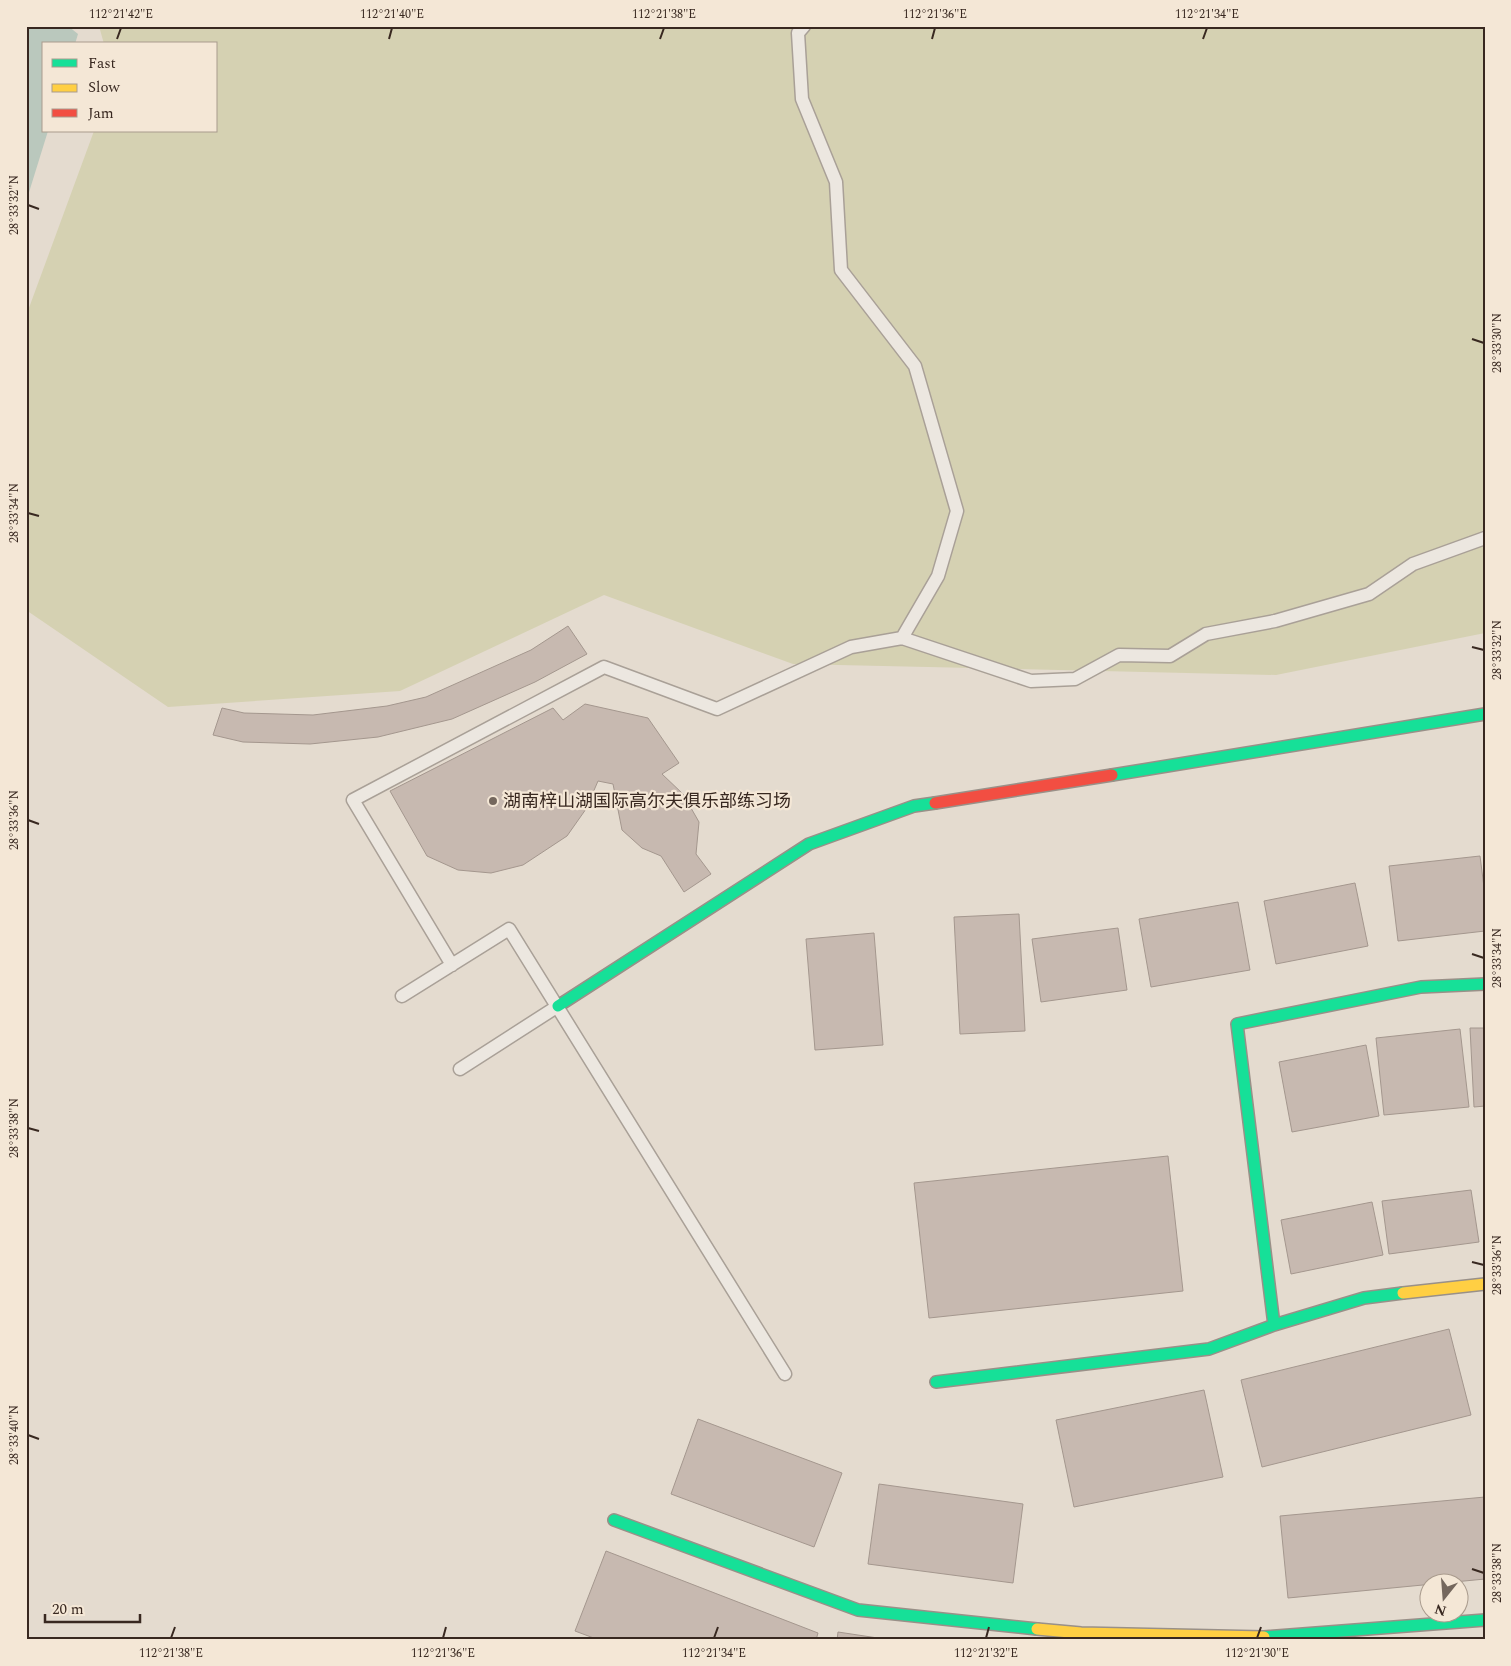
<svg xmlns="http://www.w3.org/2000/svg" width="1511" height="1666" font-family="Spectral,'Noto Sans SC',serif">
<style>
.green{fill:#d5d1b2}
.water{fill:#bac8bd}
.building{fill:#c7b9b0;stroke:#a4978e}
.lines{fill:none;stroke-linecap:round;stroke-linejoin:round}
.lane-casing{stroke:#a9a097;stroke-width:15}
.fast-casing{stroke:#999088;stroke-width:14}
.slow-casing{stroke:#999088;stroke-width:14}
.jam-casing{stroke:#999088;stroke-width:14}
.lane{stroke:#ece7e0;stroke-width:12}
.fast{stroke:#16e098;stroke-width:11}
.slow{stroke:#ffcf43;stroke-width:11}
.jam{stroke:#f24e42;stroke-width:11}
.ticks{fill:none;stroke:#382820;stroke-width:2}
.poi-dot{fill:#74675d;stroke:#f4e7d6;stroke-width:2}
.labels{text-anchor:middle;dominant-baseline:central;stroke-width:4.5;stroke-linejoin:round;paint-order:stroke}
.poi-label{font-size:18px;fill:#382820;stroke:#f4e7d6;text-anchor:start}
.neatline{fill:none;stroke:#382820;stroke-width:2}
.ticks-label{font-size:12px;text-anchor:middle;fill:#382820}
</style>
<rect width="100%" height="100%" fill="#e4dbcf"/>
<!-- green -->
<path class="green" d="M99 26H1485V633L1276 675 793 664 604 595 400 691 168 707 26 610V316L94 131H216V44H104Z"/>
<!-- water -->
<path class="water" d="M26 26H68L78 34 75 44H44V131H48L26 202Z"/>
<!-- building -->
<path class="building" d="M568 626 587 654 535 682 452 719 378 737 310 744 243 742 213 735 222 708 244 713 313 715 387 706 426 697 531 650Z
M585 704 648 718 679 763 662 774 683 794 699 822 696 854 711 874 684 892 661 856 642 848 622 830 613 784 598 781 586 809 567 836 523 865 491 873 458 870 427 856 390 791 553 708 563 720Z
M1480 856 1485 895V931L1398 941 1389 866Z
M1355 883 1368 946 1276 964 1264 901Z
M1238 902 1250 970 1151 987 1139 919Z
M1019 914 1025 1031 960 1034 954 917Z
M1118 928 1127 990 1041 1002 1032 939Z
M874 933 883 1045 815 1050 806 939Z
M1470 1028H1485V1106L1474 1107Z
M1460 1029 1469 1107 1384 1115 1376 1038Z
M1366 1045 1379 1116 1292 1132 1279 1062Z
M1168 1156 1183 1291 929 1318 914 1183Z
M1471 1190 1479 1242 1389 1254 1382 1201Z
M1372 1202 1383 1255 1291 1274 1281 1220Z
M1449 1329 1471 1415 1262 1467 1241 1380Z
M1204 1390 1223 1477 1074 1507 1056 1420Z
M698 1419 842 1473 814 1547 671 1494Z
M879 1484 1023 1504 1013 1583 868 1564Z
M1485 1497V1579L1288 1598 1280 1516Z
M606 1551 818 1633 816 1640H599L575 1631Z
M838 1632 891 1640H837Z"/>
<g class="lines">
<defs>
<path id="lane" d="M804 26 798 33 802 99 836 182 841 270 915 366 957 511 938 576 902 638
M452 965 353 800 604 667 717 709 851 647 902 638 1031 681 1075 679 1119 655 1170 656 1206 634 1275 621 1369 594 1413 564 1485 538
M402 996 509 929 785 1374
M460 1069 558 1006"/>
<path id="fast" d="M1112 775 1485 714
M558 1006 809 844 914 806 935 803
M1274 1325 1237 1024 1421 987 1485 984
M936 1382 1209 1349 1274 1325 1364 1298 1403 1293
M614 1520 858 1610 1037 1629
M1264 1637 1485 1620"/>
<path id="slow" d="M1403 1293 1485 1284
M1037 1629 1081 1633 1264 1637"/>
<path id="jam" d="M935 803 1112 775"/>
</defs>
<!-- lane casing -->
<use href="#lane" class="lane-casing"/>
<!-- fast casing -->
<use href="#fast" class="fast-casing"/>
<!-- slow casing -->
<use href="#slow" class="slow-casing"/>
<!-- jam casing -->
<use href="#jam" class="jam-casing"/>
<!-- lane -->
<use href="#lane" class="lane"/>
<!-- fast -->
<use href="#fast" class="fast"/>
<!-- slow -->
<use href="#slow" class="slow"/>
<!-- jam -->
<use href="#jam" class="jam"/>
</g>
<!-- ticks -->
<path class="ticks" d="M117 39 121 28M389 39 392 28M660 39 664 28M932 39 935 28M1203 39 1207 28M28 205 39 209M1472 339 1484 343M28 513 39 516M1472 647 1484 650M28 820 39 824M1472 954 1484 958M28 1128 39 1131M1472 1262 1484 1265M28 1435 39 1439M1472 1569 1484 1573M171 1638 175 1627M443 1638 446 1627M714 1638 718 1627M986 1638 989 1627M1257 1638 1261 1627"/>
<!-- markers -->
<circle class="poi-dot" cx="493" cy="801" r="5"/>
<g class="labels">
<!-- poi labels -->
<g class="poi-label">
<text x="503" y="801">湖南梓山湖国际高尔夫俱乐部练习场</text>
</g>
</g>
<!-- border -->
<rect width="1511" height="1666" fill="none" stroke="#f4e7d6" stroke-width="55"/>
<!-- legend -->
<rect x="42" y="42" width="175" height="90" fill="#f4e7d6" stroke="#a99b8d"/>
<rect x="52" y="59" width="25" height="8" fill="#16e098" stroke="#a99b8d"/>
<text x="88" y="68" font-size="15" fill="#382820">Fast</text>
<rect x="52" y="84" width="25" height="8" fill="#ffcf43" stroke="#a99b8d"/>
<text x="88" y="92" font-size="15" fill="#382820">Slow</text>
<rect x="52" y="109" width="25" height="8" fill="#f24e42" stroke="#a99b8d"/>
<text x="88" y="118" font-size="15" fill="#382820">Jam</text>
<!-- north arrow -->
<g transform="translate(1444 1598) rotate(197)"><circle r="24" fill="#f4e7d6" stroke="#a99b8d"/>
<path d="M0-4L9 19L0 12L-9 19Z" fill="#74675d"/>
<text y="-8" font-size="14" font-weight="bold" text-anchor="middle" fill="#382820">N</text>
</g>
<!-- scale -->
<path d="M45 1614v8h95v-8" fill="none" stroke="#382820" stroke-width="2.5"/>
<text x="52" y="1614" font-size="15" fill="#382820" stroke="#f4e7d6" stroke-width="4" paint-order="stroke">20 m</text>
<rect x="28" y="28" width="1456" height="1610" class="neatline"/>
<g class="ticks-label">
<text x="121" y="18">112°21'42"E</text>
<text x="392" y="18">112°21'40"E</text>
<text x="664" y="18">112°21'38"E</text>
<text x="935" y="18">112°21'36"E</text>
<text x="1207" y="18">112°21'34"E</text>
<text transform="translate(14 205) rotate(-90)" y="4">28°33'32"N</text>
<text transform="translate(1497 343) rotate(-90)" y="4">28°33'30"N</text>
<text transform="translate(14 513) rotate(-90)" y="4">28°33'34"N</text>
<text transform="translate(1497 650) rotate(-90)" y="4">28°33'32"N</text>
<text transform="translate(14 820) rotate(-90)" y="4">28°33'36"N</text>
<text transform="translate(1497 958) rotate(-90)" y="4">28°33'34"N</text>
<text transform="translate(14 1128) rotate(-90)" y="4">28°33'38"N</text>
<text transform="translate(1497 1265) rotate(-90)" y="4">28°33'36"N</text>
<text transform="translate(14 1435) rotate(-90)" y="4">28°33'40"N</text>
<text transform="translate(1497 1573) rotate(-90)" y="4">28°33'38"N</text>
<text x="171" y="1657">112°21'38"E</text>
<text x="443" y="1657">112°21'36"E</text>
<text x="714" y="1657">112°21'34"E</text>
<text x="986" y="1657">112°21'32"E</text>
<text x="1257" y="1657">112°21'30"E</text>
</g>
</svg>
